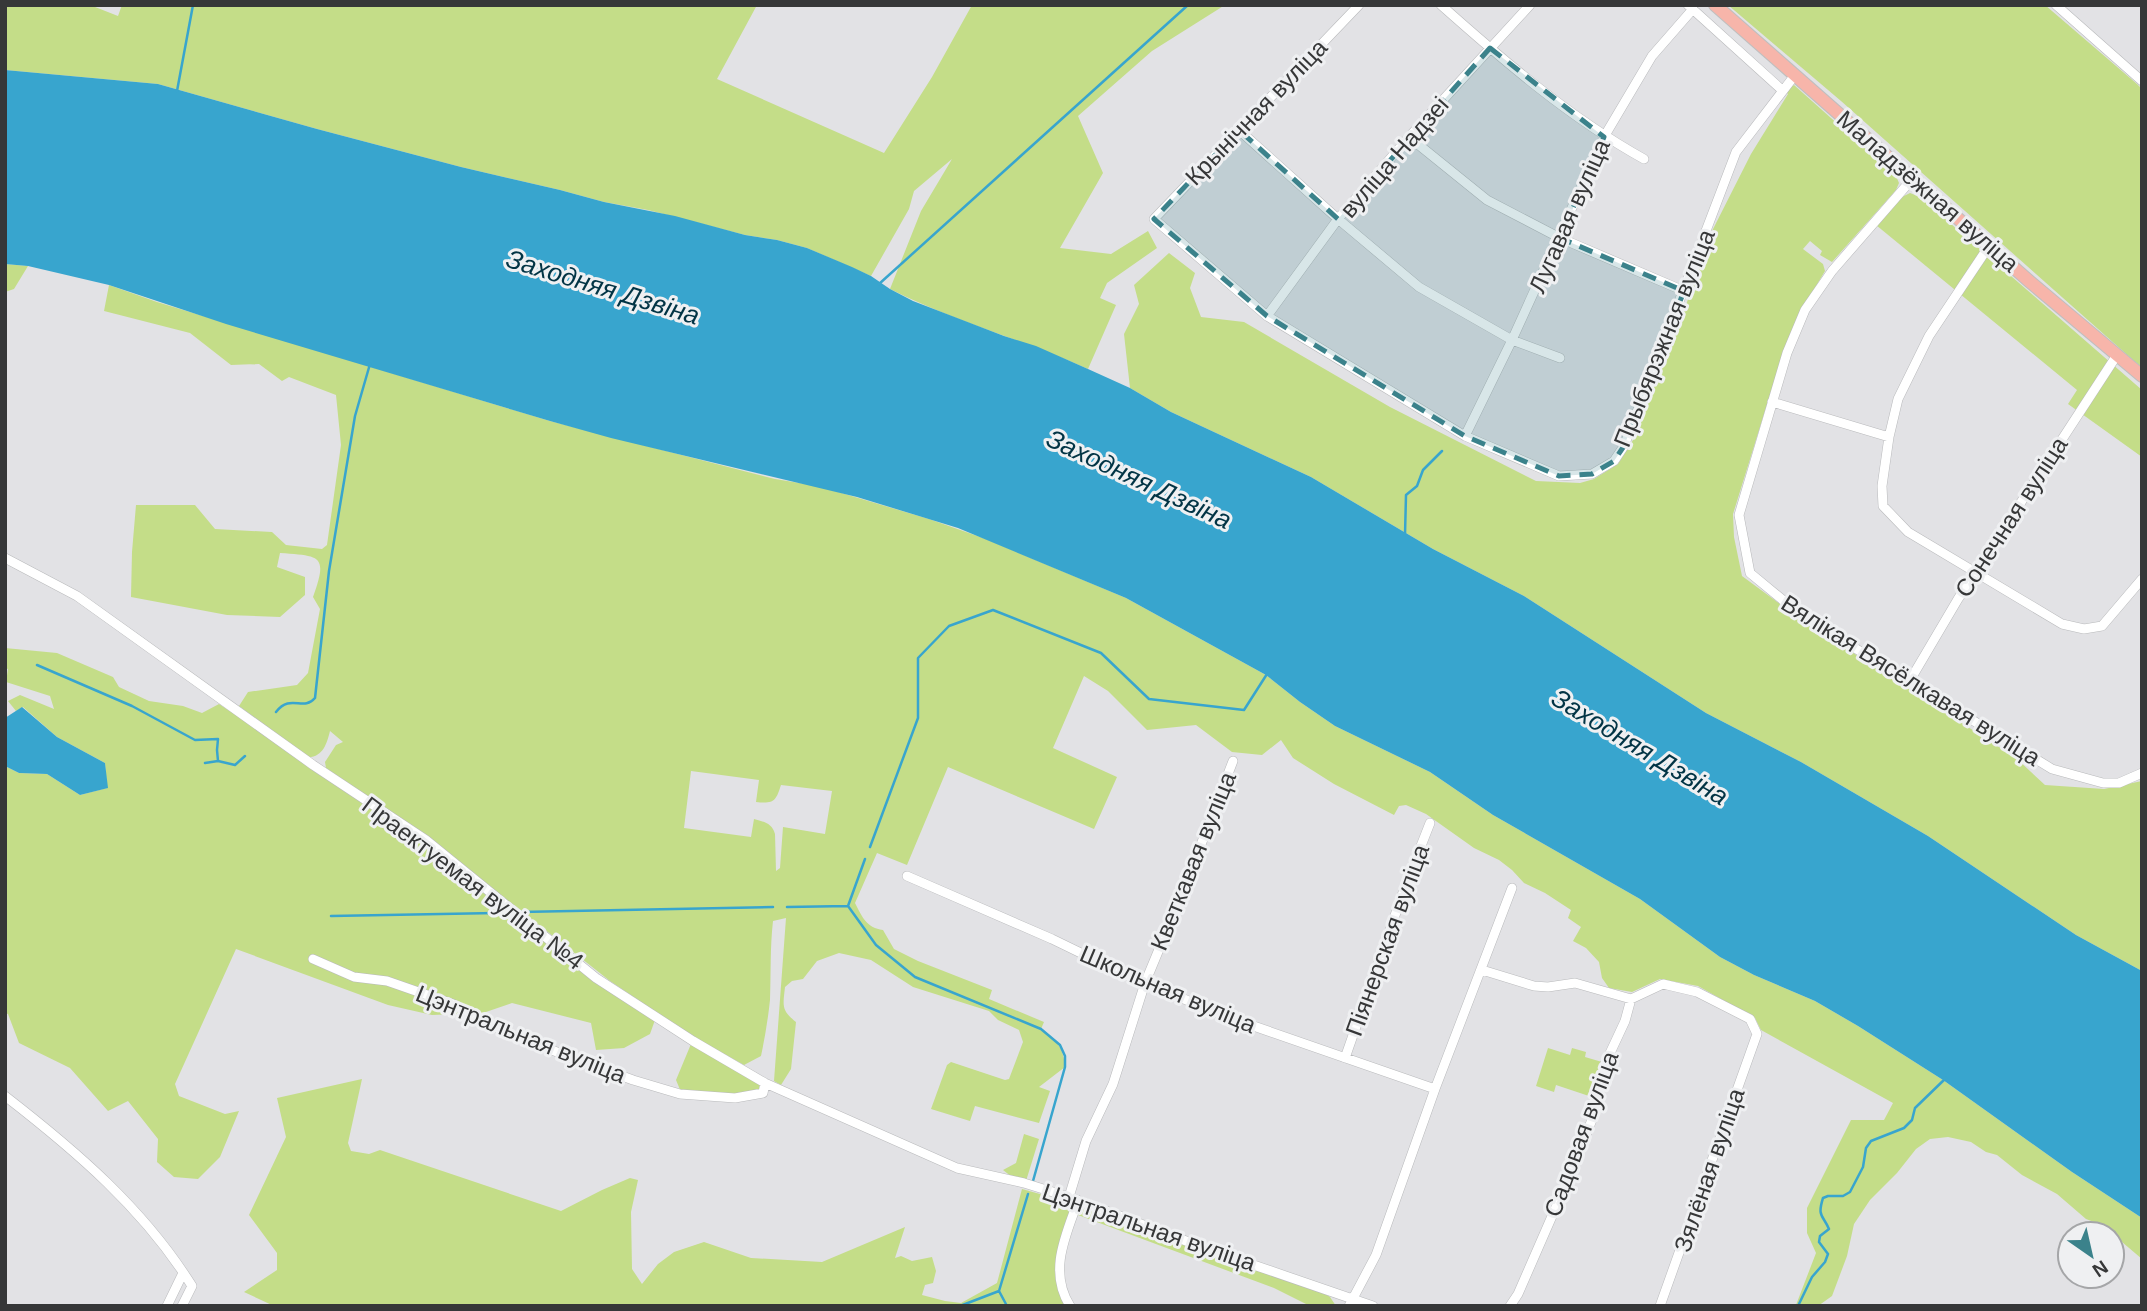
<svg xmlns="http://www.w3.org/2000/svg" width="2147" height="1311" font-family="Arial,sans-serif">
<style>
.green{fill:#c4dd88;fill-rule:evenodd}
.water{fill:#38a5ce}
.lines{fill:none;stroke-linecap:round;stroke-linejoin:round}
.stream{stroke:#38a5ce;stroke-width:2.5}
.minor-casing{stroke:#b9babc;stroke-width:10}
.major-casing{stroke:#bfbfbf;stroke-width:14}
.minor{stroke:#fff;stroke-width:9}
.major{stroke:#f7b5aa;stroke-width:12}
.marked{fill:#3b828b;fill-opacity:0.2;stroke:#3b828b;stroke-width:5;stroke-dasharray:14 9;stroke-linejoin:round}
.labels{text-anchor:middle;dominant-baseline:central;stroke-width:6;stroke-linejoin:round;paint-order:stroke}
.street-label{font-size:24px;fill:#363738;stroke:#eff0f2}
.water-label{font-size:26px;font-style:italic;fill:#023445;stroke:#eff0f2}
</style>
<rect width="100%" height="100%" fill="#e2e2e5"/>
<!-- green -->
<path class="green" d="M5 5H90L118 16 122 5H757L717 79 884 153 932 77 972 5H1225L1152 51 1078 116 1103 173 1060 248 1111 254 1148 231 1157 248 1107 283 1100 298 1116 305 1088 369C1023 340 953 321 890 289L921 211 952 159 914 191 909 209 871 276 807 248 777 240 745 235 648 210 604 202 560 190 461 167 317 129 158 84 5 70Z
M1728 5H2045L2137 84 2142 89V368L1841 101Z
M1794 85 1896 176 1899 183 1896 190 1832 262 1820 255 1822 251 1810 241 1803 249 1823 264 1825 271 1801 311 1773 385 1733 514 1734 537 1742 576 1799 618 2016 758 2045 785 2104 789 2142 781V971L2076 935 1928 836 1801 762 1706 713 1524 596 1433 549 1311 477 1171 412 1130 388 1124 334 1139 304 1134 285 1169 253 1195 273 1190 288 1201 317 1244 322 1390 407 1536 481 1580 483 1594 479 1618 464 1633 440 1686 305 1709 237 1751 154 1788 94 1785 91Z
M1910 193 1920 197 2142 390V457L2068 404 2077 390 1876 225 1900 198Z
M5 264 28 266 14 289 5 292Z
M109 285 157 302 550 421 775 479 818 486 929 519 986 539 1126 598 1266 675 1300 702 1335 726 1430 772 1493 815 1640 899 1720 957 1754 975 1815 1001 1858 1026 1943 1080 2072 1172 2142 1218V1259L2102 1225 2086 1219 2057 1194 2022 1175 1997 1155 1986 1152 1971 1142 1948 1137 1930 1139 1916 1149 1897 1173 1870 1200 1854 1224 1847 1256 1832 1296 1818 1306 1796 1305 1816 1253 1807 1233V1208L1851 1120H1884L1893 1103 1761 1030 1755 1018 1698 986 1660 979 1632 992 1609 988 1602 978 1599 962 1586 948 1573 941 1581 927 1568 918 1571 910 1545 893 1524 883 1512 870 1499 860 1474 848 1426 814 1406 805 1399 806 1394 815 1334 784 1293 758 1281 740 1262 755 1232 752 1196 725 1147 730 1108 691 1084 676 1053 748 1117 777 1094 829 948 767 907 865 877 853 855 903C862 917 867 928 883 930L894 949 918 961 992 990 989 999 1044 1022 1041 1029C1056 1039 1064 1048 1065 1067L1039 1087 1050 1091 1039 1123 975 1106 970 1121 931 1109 947 1065 951 1062 1005 1080 1009 1079 1023 1042 1019 1030 998 1020 989 1011 913 987 871 960 839 953 817 961 803 979 792 981 785 987C783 1006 781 1010 796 1022L791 1069 781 1085 774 1081 786 918 773 921C770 947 771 973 770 1000 768 1019 765 1037 761 1056L744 1065 687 1033 610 981 427 837 326 768 325 762 336 745 343 742 330 731C327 743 323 758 307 757L239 706 248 692 297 685 308 673 320 609 313 597C328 555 321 556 280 553L277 567 305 577V595L280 617 227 615 131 597 132 552 136 505H195L215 529 272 532 286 545 322 549 327 545 341 445 336 395 289 377 282 381 259 364 231 365 190 333 104 311ZM691 771 759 780 756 802C774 804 776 801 781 785L832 791 825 834 783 827 780 868 776 871 775 834C772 823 764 822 754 819L751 837 684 828Z
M5 648 57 653 113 677 119 687 149 701 183 706 202 713 219 704 271 738 425 846 567 960 655 1020 650 1034 624 1048 596 1050 591 1023 512 1003 483 1013 432 1015 388 1005 236 949 175 1084 179 1096 225 1114 239 1111 220 1157 198 1179 174 1177 157 1162 158 1139 128 1101 108 1111 70 1068 19 1043 8 1014 5 1013V766L19 773 47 774 80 795 107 788 105 763 57 737 23 707 16 711 8 701 20 695 54 709 50 696 6 682 8 669 5 668Z
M691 1044 760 1083V1091L735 1096 681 1092 676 1080Z
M1548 1048 1570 1055 1572 1048 1586 1052 1585 1057 1602 1062 1595 1098 1556 1085 1554 1092 1536 1086Z
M362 1079 348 1143 351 1151 369 1154 380 1150 561 1211 602 1190 630 1178 638 1180 631 1212 632 1269 642 1284 658 1264 674 1252 704 1242 751 1258 822 1262 905 1227 895 1258 901 1256 912 1261 932 1257 936 1271 933 1283 925 1285 922 1295 945 1301 961 1303 997 1283 1022 1189 1072 1203 1073 1206 1057 1254 1067 1306H274L244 1292 277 1270V1253L249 1215 286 1137 277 1098Z
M1024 1134 1039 1139 1026 1181 1012 1177 1003 1170 1016 1163Z
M1080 1207 1324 1293 1330 1297 1336 1306H1310L1274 1288 1078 1215 1076 1213Z"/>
<!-- water -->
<path class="water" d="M5 70 158 84 317 129 461 167 560 190 604 202 675 216 745 235 777 240 807 248 852 267 871 276 890 289 913 301 1004 336 1036 346 1088 369 1130 388 1171 412 1311 477 1433 549 1524 596 1706 713 1801 762 1928 836 2076 935 2142 971V1218L2072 1172 1943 1080 1858 1026 1815 1001 1754 975 1720 957 1640 899 1493 815 1430 772 1335 726 1300 702 1266 675 1126 598 958 528 857 497 611 438 550 421 226 324 109 285 28 266 5 264Z
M22 707 57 737 105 763 108 788 80 795 47 774 19 773 5 766V718Z"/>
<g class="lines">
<!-- stream -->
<path class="stream" d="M177 91 193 5
M879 284 1188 5
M1405 535 1406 495 1417 486 1423 470 1442 451
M37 665 132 706 195 740 218 739 217 750 218 761
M276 712C291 693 303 712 315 698L329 571 355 416 370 364
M205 763 218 761 235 765 245 756
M870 847 918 718V658L949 626 993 610 1101 653 1149 699 1244 710 1267 674
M848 906 876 945 915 977 1041 1029 1060 1045 1065 1056V1067L1033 1181
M848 906 865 859
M787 907 848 906
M520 912 773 907
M331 916 496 913
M999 1291 1007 1306
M960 1306 999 1291 1028 1194
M1798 1306 1812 1277 1825 1262 1828 1254 1819 1242 1820 1236 1829 1229C1823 1215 1817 1217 1823 1198L1828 1196H1843L1850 1192 1863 1167 1866 1148 1871 1141 1904 1128 1912 1120 1915 1108 1946 1078"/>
<defs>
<path id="minor" d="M1359 5 1154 219 1267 316 1465 436 1559 476 1592 474 1614 461 1624 446 1736 152 1795 75
M1441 5C1504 61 1570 118 1644 159
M1688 5 1782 90
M2056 5 2142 81
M1239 130 1338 219 1419 287 1512 340 1560 358
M1409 137 1487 200 1560 238 1684 291
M1913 178 1832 271 1805 310 1787 353 1739 515 1750 573 1801 615 2052 769 2103 783H2119L2142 773
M1989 246 1929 336 1898 399 1889 437 1882 486 1883 506 1908 532 2062 624 2084 629 2102 626 2142 579
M1267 316 1338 219 1409 137 1530 5
M1772 402 1889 437
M1465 436 1512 340 1604 137 1652 56 1693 9
M5 558 77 596 313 765 426 840 596 978 693 1041 765 1083 957 1168 1024 1183 1069 1197 1210 1250 1373 1306
M1909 682 1958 599 2117 355
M907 876 1052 939 1122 973 1222 1015 1435 1089
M313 959 354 977 387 981 453 1004 508 1034 633 1080 680 1094 735 1098 763 1093 765 1083
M1482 970 1534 986 1548 987 1575 983 1631 999 1663 984 1697 992 1750 1019 1757 1034 1660 1306
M1345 1058 1406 884 1430 823
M5 1096C76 1151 144 1209 192 1286L182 1306
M1069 1197 1086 1141 1113 1084 1145 983 1184 889 1233 761
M167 1306 183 1273
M1070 1306C1048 1271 1066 1235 1078 1201
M1349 1306 1376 1255 1435 1089 1512 888
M1510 1306 1518 1294 1573 1168 1595 1112 1604 1066 1625 1021 1631 999"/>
<path id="major" d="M1715 5 2029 281 2142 376"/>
</defs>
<!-- minor casing -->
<use href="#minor" class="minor-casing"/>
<!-- major casing -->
<use href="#major" class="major-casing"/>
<!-- minor -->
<use href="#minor" class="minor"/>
<!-- major -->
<use href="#major" class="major"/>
</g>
<!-- marked area -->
<path class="marked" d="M1490 48 1604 137 1560 238 1684 291 1624 446 1614 461 1592 474 1559 476 1465 436 1267 316 1154 219 1239 130 1338 219Z"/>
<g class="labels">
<!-- street labels -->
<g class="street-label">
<text transform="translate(1256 112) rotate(-46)">Крынічная вуліца</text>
<text transform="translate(1394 157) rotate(-49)">вуліца Надзеі</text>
<text transform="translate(1928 191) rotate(41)">Маладзёжная вуліца</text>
<text transform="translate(1569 216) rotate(-66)">Лугавая вуліца</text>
<text transform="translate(1664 338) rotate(-68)">Прыбярэжная вуліца</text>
<text transform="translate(2011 517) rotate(-57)">Сонечная вуліца</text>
<text transform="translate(1911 680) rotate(32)">Вялікая Вясёлкавая вуліца</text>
<text transform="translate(1193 861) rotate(-68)">Кветкавая вуліца</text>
<text transform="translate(473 883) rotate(37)">Праектуемая вуліца №4</text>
<text transform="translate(1387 940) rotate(-70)">Піянерская вуліца</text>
<text transform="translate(1168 989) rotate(23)">Школьная вуліца</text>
<text transform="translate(521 1034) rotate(22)">Цэнтральная вуліца</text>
<text transform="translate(1581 1134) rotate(-70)">Садовая вуліца</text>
<text transform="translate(1709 1170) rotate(-71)">Зялёная вуліца</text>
<text transform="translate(1149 1227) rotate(19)">Цэнтральная вуліца</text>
</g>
<!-- water labels -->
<g class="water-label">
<text transform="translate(603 287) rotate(17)">Заходняя Дзвіна</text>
<text transform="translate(1139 479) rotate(25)">Заходняя Дзвіна</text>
<text transform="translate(1640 747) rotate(31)">Заходняя Дзвіна</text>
</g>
</g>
<!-- border -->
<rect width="2147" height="1311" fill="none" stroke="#363738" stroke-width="14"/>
<!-- north arrow -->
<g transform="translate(2091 1255) rotate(146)"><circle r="33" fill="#eff0f2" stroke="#a5a6a8" stroke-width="2"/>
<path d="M0-5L12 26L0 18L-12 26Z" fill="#3b828b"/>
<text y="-10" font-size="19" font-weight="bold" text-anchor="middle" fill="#363738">N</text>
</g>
</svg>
